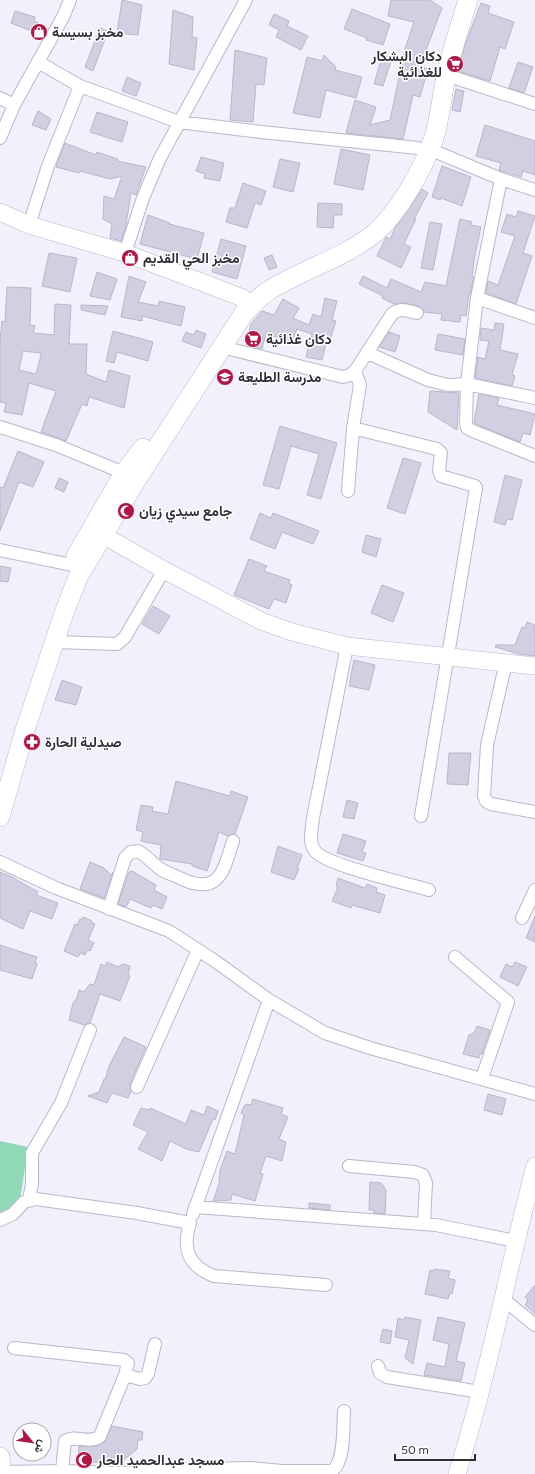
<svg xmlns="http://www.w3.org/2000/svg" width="535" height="1474" viewBox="0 0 535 1474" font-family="Figtree,Vazirmatn,sans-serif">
<rect width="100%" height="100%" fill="#f2f0fc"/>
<path fill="#92d9b9" d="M0,1141L28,1147L20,1201L0,1223Z"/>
<path fill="#d2cfe3" stroke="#b9b6ca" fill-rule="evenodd" d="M122,0L142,5L138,35L117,33Z
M391,0H430L442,8L420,66L428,69L420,97L413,95L403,139L346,133L355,100L376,107L370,125L390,120L405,49L414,22L388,16Z
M481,3L490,6L488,13L514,22L505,49L500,47L490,81L458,71L465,45Z
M352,9L390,24L383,45L366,40L367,38L344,29Z
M173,10L193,17L192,37L197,38L194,70L169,64Z
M15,11L35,17L34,21L45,26L39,34L11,23Z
M274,14L289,21L287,26L308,36L301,50L276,37L279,30L269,25Z
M100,28L108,31L93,71L85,67Z
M235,50L267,58L264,85L256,84L253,122L230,120Z
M324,55L336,67L335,70L362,77L356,98L326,90L320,118L293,113L307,57L322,61Z
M382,56L392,58L383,86L374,84Z
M518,62L533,67L524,93L509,88Z
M127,77L141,83L136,96L122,91Z
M456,89L464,91L460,112L452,110Z
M38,111L51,119L46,130L32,125Z
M97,112L128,122L122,142L90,132Z
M485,125L535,141V175L523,171L521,177L499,170L501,163L476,156Z
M65,143L96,155L97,152L118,159L117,161L146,167L136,195L131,193L126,225L121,241L110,238L112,224L103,219L104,196L114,199L122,176L110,179L80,171L79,173L56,167Z
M341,149L370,155L363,190L334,184Z
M201,157L224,163L220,181L204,178L205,174L196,171Z
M280,159L300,163L293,192L273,187Z
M442,166L471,177L462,206L441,198L440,200L432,197Z
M243,183L266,191L261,205L255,203L247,228L226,222L230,208H235Z
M422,189L428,193L414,219H416L404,244L411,247L401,268L377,256L386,237L390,239L395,228Z
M318,203L342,204V215H334L333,228L317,227Z
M518,211L535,216L523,253L532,256L516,304L486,293L488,281L498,285L515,236L501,232L507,214L516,217Z
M148,215L170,223L169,224L204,233L197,259L140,244Z
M460,219L472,222L471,225L481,227L474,260L472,276L474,277L470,294H469L466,316L461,315L460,322L441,320L442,314L424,312L419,306L404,303L394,304L382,298L383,296L359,284L363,276L387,288L391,279L421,292L425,282L446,286Z
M430,222L442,224L433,270L421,268Z
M221,239L246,246L237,279L212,272Z
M49,253L77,258L70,292L42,286Z
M272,255L277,267L269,270L264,258Z
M97,272L117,279L110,300L90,296Z
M129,276L146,282L138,302L158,306L159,301L185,307L181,326L142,316V321L121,317Z
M7,287L31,288L30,325L35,326L33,333L54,335L55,304L71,305L69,344H87L86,374L106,382L109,370L130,376L124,408L89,397L87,406L82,404L66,441L41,432L56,391L29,383L22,415L4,412L6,403L0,402V341L2,321L5,322ZM23,351L40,353L41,355L36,374L19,370Z
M325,298L337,301L332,320L336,321L330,340L327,339L322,360L306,357L312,334L297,329L291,343L266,333L262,349L246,345L251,324L262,311L274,315L283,299L299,308L293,318L309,325L313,314L321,317Z
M81,305L108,306L105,315L81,310Z
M495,323L504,324L500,350L518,354L512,375L515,376L512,386L475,378L478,357L485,359L489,341L480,340L481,328L494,330Z
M196,330L206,334L201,348L182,341L186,332L194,335Z
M113,331L153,342L148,361L117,352L114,363L106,361Z
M389,332L400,336L395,352L379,347Z
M438,334L465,339L463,355L435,350Z
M430,391L459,393L457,430L428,412Z
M479,394L499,398L497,405L535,414L530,435L523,433L520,442L474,423Z
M280,426L337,443L321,499L307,495L319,454L291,446L279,489L263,485Z
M18,451L44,462L33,487L19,482L0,531V487L3,488Z
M403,458L421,463L405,514L387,508Z
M505,475L522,480L512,520L507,519L505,525L494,522Z
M59,478L68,482L64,492L55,488Z
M260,513L271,518L273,513L319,531L313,544L282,532L275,549L250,539Z
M366,535L381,539L376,557L362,552Z
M249,559L267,566L264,571L290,580L289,584L292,585L286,603L274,599L269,609L234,595Z
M0,566L11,568L8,582L0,581Z
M382,585L404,593L393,622L371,613Z
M153,606L170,616L159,634L142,624Z
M527,622L535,625V656L519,654L495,647L496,645H515L522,627L525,628Z
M354,660L375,665L369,690L349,686Z
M62,680L82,687L76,705L55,700Z
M449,753H471L468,785L447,784Z
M176,781L230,796L231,791L248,797L235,834L228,836L219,832L207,871L192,866V864L160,859L161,845L141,841L143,832L136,830L141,805L153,807L152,811L168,814Z
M347,800L358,803L354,819L343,817Z
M343,834L366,841L362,852L366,853L363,861L337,853Z
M278,846L302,855L297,869H299L294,880L271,872Z
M90,862L104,868L111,875L113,872L104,898L80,889Z
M132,871L156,885L154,890L167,897L162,909L153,905L151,908L130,899L126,907L118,904L129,872Z
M0,872L10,876L38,892L36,895L58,903L52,919L30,911L23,929L0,918Z
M338,878L365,888L367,884L377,888L376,892L385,895L380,913L352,905L351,908L332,901L338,887L336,886Z
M535,916V942L526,938Z
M83,917L92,921V923L95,924L88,940L94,943L90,951L87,950L85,955L80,953L78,957L64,951L75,924L77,925L80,919L82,920Z
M0,945L37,957L35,963L37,964L32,979L0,970Z
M107,962L118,967L123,964L130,966L128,975L130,976L120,1001L100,994L90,1023L85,1025L69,1020L73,1003L77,998L79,990L84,992L90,984L94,985L101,964L105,966Z
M515,962L527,967L518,986L500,977L506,964L512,967Z
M477,1026L490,1030L482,1054H480L479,1058L463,1054L469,1035L474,1033Z
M124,1037L146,1047L130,1084L131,1091L128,1098L112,1093L107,1103L88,1096L99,1092L104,1079L105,1080L109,1066Z
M488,1094L506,1099L502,1115L484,1110Z
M253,1099L283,1108L281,1114L288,1117L279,1139L286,1142L282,1161L266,1156L260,1173L263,1174L255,1201L232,1194L231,1200L213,1201L219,1184L220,1170L227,1151L235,1154L244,1115L241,1113L244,1106L247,1104L251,1105Z
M207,1106L218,1111L215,1120L213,1119L199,1152L186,1149L170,1141L162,1161L138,1149L148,1132L133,1125L141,1108L150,1110V1108L186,1124L191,1110L204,1115Z
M370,1182L381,1183L386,1190L385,1214L374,1213V1210H369Z
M309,1203L330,1205V1210L309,1208Z
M434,1269L450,1271L448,1278L455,1280L452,1294L450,1293L448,1299L425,1294L430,1270L433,1271Z
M535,1285V1314L525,1305L528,1300L525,1297Z
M405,1317L421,1320L413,1364L405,1358L409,1340L395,1337L398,1318L404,1320Z
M438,1317L465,1323L456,1361L465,1363L461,1381L424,1375L427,1363L445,1367L449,1344L433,1340Z
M383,1329L392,1331L390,1344L380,1342Z
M112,1426L143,1432L142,1440H138L137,1449L119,1464L78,1461L79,1446H99L104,1443Z"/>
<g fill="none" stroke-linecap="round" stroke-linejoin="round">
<g stroke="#bab7ca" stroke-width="14">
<path id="street" d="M38,62L80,86L179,122L261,132L418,148
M446,75L535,104
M0,98L14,105
M0,138L14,105L63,17L70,0
M429,149L501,179L535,190
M501,179L477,298L467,384L466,423L467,428L473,431L535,456
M29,225L48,166L80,86
M125,253L143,198L160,158L246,0
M477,298L535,318
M222,347L343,377L350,375L355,371L392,314C400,307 408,311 417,313
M368,353L428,380L448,385L467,384L535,398
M0,427L56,445L124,473L129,477
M353,428L437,449L441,453L439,470L441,476L475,486L476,488L421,816
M348,491L353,428L360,385L355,371
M0,550L72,565L82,570
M55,642L117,644L125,637L164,570
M347,646L313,818C312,829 308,842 315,851C325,865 409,884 429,890
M506,662L487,745L484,796L486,801L491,804L535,812
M0,862L56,888L169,931L215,961L269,1000L325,1033L370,1048L535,1094
M109,909L125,858L131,852L138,851C147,856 153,864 162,870C169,874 177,876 184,880C220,895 224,869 233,841
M522,918L535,890
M455,957L508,1002L482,1078
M137,1087L198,950
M349,1166L415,1172L423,1175L426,1183L424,1224
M29,1200L32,1184V1153L61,1103L90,1030
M195,1207L436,1225L516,1241
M193,1214L269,1000
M0,1220L13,1214L24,1202L36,1199L137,1213L190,1223C182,1249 188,1266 214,1276L326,1285
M502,1298L535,1325
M14,1348L124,1360L128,1363L125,1375L100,1436C90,1445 76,1434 65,1441L62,1471
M378,1366L380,1373L387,1377L480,1392
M125,1375L140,1379L145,1378L148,1374L155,1344
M1,1472L62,1471L130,1473L146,1470L251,1468L282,1471H332C345,1462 343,1426 344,1411"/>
</g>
<g stroke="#bab7ca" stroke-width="18">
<path id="secondary" d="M0,212L29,225L125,253L243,298L251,306
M93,526L103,535L164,570L261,621L292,632L347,646L535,666
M457,1474C489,1373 508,1268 535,1166"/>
</g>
<g stroke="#bab7ca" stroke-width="20">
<path id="primary" d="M76,556L124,473L143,448
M0,817L25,730L64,613L78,577L135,482L244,313C251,306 259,297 268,291C302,269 343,259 375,233C399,212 423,169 434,138C440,118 442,96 446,76C452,50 460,25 468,0
M0,1457L1,1474"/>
</g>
<use href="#street" stroke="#fff" stroke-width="12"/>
<use href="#secondary" stroke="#fff" stroke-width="17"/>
<use href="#primary" stroke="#fff" stroke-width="19"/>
</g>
<defs>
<g id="shop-disc" transform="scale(0.9)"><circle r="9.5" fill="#ac1847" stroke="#fff"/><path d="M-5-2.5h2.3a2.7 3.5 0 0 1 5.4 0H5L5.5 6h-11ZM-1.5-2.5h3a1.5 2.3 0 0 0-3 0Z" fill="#fff"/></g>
<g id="supermarket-disc" transform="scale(0.9)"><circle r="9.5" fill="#ac1847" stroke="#fff"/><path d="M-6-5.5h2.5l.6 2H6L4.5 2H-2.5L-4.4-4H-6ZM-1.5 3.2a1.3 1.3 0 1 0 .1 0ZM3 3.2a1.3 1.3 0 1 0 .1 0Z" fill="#fff"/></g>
<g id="school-disc" transform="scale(0.9)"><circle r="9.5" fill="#ac1847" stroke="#fff"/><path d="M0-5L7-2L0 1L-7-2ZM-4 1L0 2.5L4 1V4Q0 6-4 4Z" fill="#fff"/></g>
<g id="mosque-disc" transform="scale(0.9)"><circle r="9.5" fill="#ac1847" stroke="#fff"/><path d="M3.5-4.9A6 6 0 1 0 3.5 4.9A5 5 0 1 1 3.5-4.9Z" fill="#fff"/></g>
<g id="pharmacy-disc" transform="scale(0.9)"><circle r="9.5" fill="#ac1847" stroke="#fff"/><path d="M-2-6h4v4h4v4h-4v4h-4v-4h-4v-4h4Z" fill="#fff"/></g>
</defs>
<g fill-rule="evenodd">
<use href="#shop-disc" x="39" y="32"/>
<use href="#supermarket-disc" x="455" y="64"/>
<use href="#shop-disc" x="130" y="258"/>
<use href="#supermarket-disc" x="253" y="339"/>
<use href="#school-disc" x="225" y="377"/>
<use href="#mosque-disc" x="126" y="511"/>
<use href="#pharmacy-disc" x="32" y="742"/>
<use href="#mosque-disc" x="84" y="1460"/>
</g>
<g text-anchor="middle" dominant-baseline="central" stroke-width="3" stroke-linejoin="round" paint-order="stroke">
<g font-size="14" font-weight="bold" fill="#2f2e35" stroke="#fff" text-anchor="start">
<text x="52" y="32">مخبز بسيسة</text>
<text x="442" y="56" text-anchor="end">دكان البشكار<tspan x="442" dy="16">للغذائية</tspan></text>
<text x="143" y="258">مخبز الحي القديم</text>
<text x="266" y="339">دكان غذائية</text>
<text x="238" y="377">مدرسة الطليعة</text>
<text x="139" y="511">جامع سيدي زيان</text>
<text x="45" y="742">صيدلية الحارة</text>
<text x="97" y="1460">مسجد عبدالحميد الحار</text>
</g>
</g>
<g transform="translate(32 1442) rotate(119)"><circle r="19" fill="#ffffff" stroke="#acabae"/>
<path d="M0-3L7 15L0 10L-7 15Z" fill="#ac1847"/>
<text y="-6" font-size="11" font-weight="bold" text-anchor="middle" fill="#2f2e35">ش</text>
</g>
<path d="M395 1454v6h80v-6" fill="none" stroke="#2f2e35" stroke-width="2"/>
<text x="401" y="1454" font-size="12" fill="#2f2e35" stroke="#ffffff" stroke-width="3" paint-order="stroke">50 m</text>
</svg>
